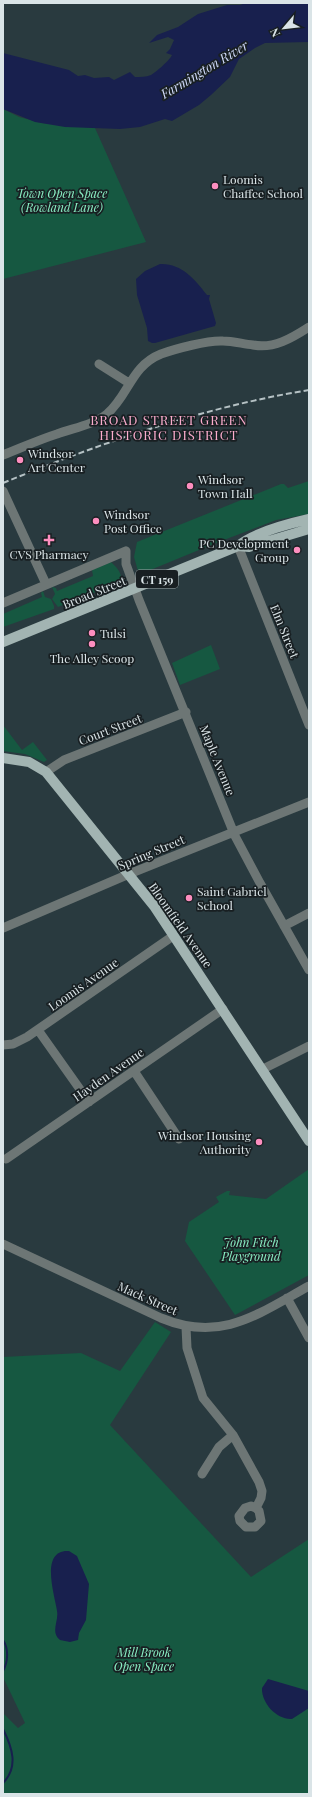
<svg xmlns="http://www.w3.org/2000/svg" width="312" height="1797" viewBox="0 0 312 1797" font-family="'Playfair Display',serif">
<rect width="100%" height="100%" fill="#293a3f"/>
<path fill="#165841" d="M3,109L19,117L42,123L95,128L146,242L3,279Z
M309,481V514L276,520L216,543L143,573L138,571L134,557L137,542L281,484H284L288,488Z
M111,562C116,567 122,572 121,580L118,583L58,607L52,599L55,594L52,587L56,588L57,591L93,576L92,570Z
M43,591L45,597L51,599L54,606V609L3,627V614L42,597L41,593Z
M211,645L220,669L180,685L172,663Z
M3,725L22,750L33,742L47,760L44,762L25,754L3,751Z
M309,1169V1275L235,1315L185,1241L189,1222L219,1202L216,1197L227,1191H230L229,1195L266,1199Z
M155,1322L171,1332L110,1425L251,1577L309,1539V1794H3V1713L18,1728L25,1723L3,1677V1357L81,1353L120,1371Z"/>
<path fill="#18204e" d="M246,3H309V42L265,43L255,48L239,59L230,77L211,95L199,105L172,121L165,119L140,127L120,129L65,127L35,122L3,109V53L69,70L78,76L85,75L94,78L109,77L114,80L130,72L135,77C140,77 146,77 151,75C155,73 170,60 172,55L166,53L170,49L174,40L168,37L149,43L157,35L178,27L198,14L227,5H240Z
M160,264C181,263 195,279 207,295H210L209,299L216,323L215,326L155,343H152L148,341L147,328L137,295L136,279L145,271Z
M69,1551L77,1556L89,1584L86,1620L79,1633L78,1640L70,1642L60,1640C50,1632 59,1621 57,1611C55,1596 39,1549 69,1551Z
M268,1679L309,1691V1708L292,1719C276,1720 261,1702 262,1688Z"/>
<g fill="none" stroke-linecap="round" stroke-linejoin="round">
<path stroke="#18204e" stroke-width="2" d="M3,1640C9,1649 8,1662 3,1671
M3,1729C12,1747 19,1767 3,1783"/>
<path stroke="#6d7675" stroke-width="9" d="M99,364L129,383
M3,455C21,448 38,440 57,434C73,428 93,425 107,414C129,395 131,366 161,354C175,349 208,340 223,341C233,341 243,344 253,345C274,349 292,338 309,327
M3,491L46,584
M238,546L309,725
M126,551V564L139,600L235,836L260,883L309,970
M3,603L126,551
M46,772L64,760L186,712
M284,926L309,913
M3,928L129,874L309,802
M38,1030L89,1102
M3,1045L13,1044L27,1037L173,936
M263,1069L309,1046
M134,1071L179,1139
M6,1159L223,1009
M3,1244L161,1318C221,1343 258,1314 309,1286
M287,1298L309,1338
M186,1327L187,1348L203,1398L233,1435L259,1482L262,1491L261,1498L256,1508L251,1506L245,1508L239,1516L240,1521L246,1527H255L261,1521L259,1511L256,1508
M202,1474L219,1447L233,1435"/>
<path stroke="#a2b4b2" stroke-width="10" d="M238,546L249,547L309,529
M3,642L238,546C255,532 287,524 309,519
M3,758L29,762L46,772L154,906L309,1141"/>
<path stroke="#b5c1c4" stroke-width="2" stroke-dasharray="6 3" stroke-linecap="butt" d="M3,483C101,443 204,407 309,390"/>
</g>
<g fill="#fd8ebf" stroke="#181f22" stroke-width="1.5">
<circle cx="215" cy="186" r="4"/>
<circle cx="20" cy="460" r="4"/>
<circle cx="190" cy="486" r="4"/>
<circle cx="96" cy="521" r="4"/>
<path d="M47 534h4v4h4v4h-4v4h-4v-4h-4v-4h4z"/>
<circle cx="297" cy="550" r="4"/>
<circle cx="92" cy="633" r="4"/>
<circle cx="92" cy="644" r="4"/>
<circle cx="189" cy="898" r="4"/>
<circle cx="259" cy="1142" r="4"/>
</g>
<g text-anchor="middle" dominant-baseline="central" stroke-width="3.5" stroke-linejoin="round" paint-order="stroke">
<rect fill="#181f22" stroke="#a0a9ac" stroke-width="1" x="136" y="570" width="42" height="18" rx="3"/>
<g font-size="11" font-weight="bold" fill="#dae4e7">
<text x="157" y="579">CT 159</text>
</g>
<g font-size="12" fill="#dae4e7" stroke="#181f22" text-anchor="start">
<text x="223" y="179">Loomis<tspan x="223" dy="14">Chaffee School</tspan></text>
<text x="28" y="453">Windsor<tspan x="28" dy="14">Art Center</tspan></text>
<text x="198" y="479">Windsor<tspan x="198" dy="14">Town Hall</tspan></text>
<text x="104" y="514">Windsor<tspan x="104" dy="14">Post Office</tspan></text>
<text x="289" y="543" text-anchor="end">PC Development<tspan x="289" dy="14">Group</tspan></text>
<text x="49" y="554" text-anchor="middle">CVS Pharmacy</text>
<text x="100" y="633">Tulsi</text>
<text x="92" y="658" text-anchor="middle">The Alley Scoop</text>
<text x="197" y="891">Saint Gabriel<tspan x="197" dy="14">School</tspan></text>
<text x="251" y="1135" text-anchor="end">Windsor Housing<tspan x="251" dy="14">Authority</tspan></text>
</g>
<g font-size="12" font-style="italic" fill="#89efc4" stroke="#181f22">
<text x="62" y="193">Town Open Space<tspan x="62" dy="14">(Rowland Lane)</tspan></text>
<text x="251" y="1242">John Fitch<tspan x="251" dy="14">Playground</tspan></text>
<text x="144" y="1652">Mill Brook<tspan x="144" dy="14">Open Space</tspan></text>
</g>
<g font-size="12" fill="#dae4e7" stroke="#181f22">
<text transform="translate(94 592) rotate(-22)">Broad Street</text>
<text transform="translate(285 631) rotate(68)">Elm Street</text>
<text transform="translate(110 729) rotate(-21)">Court Street</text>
<text transform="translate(218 760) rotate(68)">Maple Avenue</text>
<text transform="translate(151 852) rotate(-23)">Spring Street</text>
<text transform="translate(181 925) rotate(55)">Bloomfield Avenue</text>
<text transform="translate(83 984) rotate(-35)">Loomis Avenue</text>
<text transform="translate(108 1074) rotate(-35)">Hayden Avenue</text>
<text transform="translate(148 1298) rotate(24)">Mack Street</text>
</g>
<g font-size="13" font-style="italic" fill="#d0dafa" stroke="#181f22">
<text transform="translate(204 69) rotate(-31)">Farmington River</text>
</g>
<g font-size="13" letter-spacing="1" fill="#fcadce" stroke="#181f22">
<text x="169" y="419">BROAD STREET GREEN<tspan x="169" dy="15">HISTORIC DISTRICT</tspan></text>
</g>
</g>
<rect width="312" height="1797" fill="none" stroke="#dae4e7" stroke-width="8"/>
<g transform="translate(284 28) rotate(242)" stroke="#181f22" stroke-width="3" paint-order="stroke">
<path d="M0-3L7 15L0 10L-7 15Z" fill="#dae4e7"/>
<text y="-6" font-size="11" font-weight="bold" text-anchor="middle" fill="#dae4e7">N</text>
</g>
</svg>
